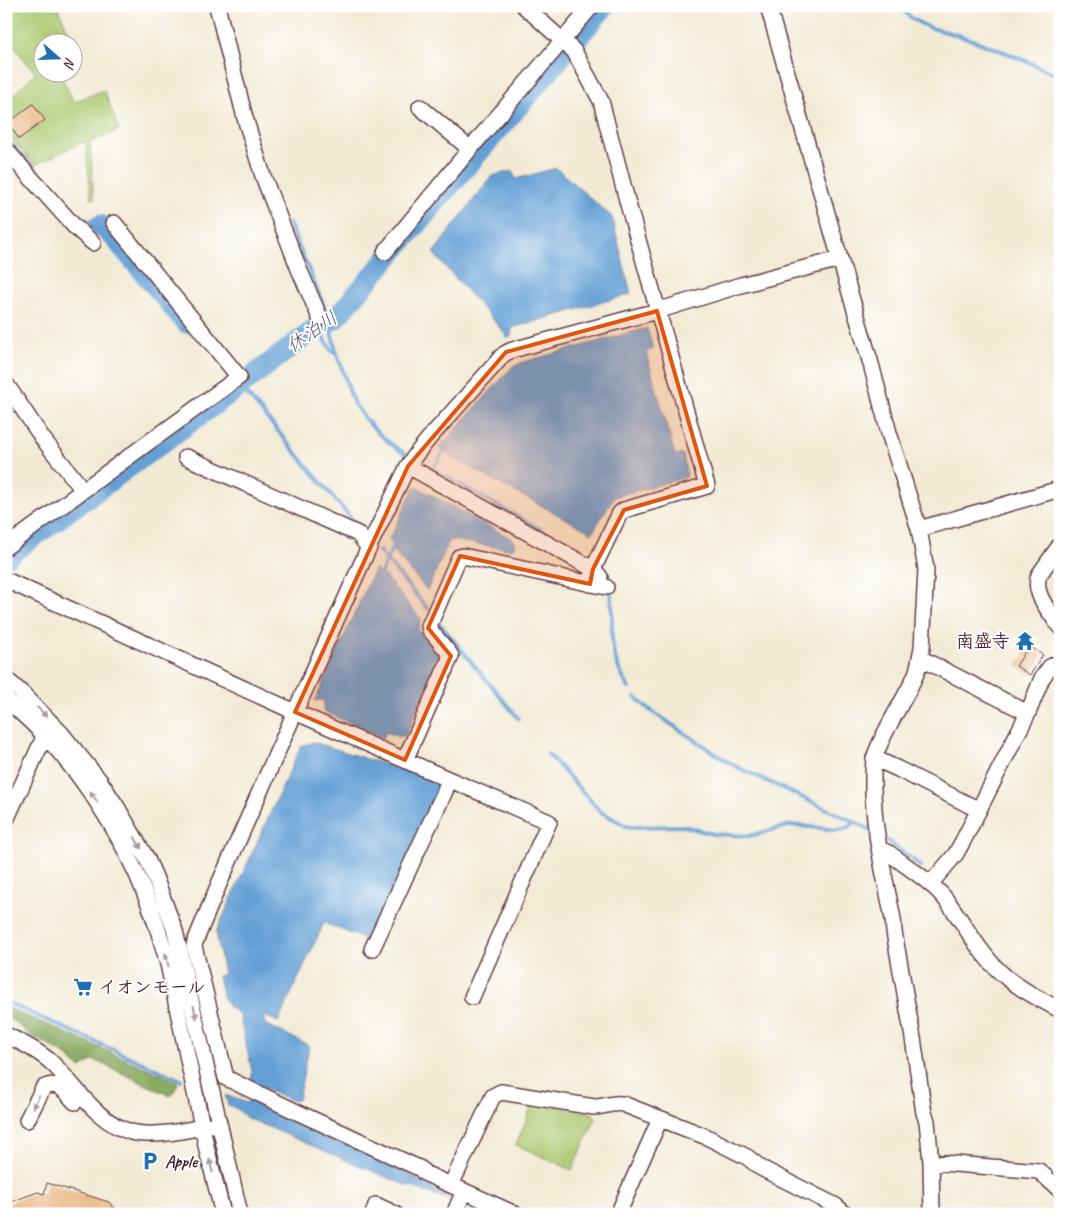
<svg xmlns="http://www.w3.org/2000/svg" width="1066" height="1220" viewBox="0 0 1066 1220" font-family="Caveat,'Klee One',sans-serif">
<rect width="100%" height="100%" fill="#fff"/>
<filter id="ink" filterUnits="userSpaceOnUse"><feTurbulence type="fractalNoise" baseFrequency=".02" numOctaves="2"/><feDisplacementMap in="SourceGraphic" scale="10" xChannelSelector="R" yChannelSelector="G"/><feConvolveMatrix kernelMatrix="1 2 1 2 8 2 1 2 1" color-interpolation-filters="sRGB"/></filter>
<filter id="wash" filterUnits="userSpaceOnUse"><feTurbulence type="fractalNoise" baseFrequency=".0096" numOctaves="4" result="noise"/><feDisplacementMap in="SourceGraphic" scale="20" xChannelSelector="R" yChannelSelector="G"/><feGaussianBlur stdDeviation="1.12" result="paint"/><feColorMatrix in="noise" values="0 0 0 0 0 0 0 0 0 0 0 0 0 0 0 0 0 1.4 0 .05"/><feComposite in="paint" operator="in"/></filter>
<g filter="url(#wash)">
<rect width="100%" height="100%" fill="#f2ead4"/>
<path fill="#acc86f" stroke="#7b744d" d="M17,6H57L79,54L73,66L72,42H42V72L66,73L62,78L74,102L104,90L119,130L90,142L94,199L91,198L85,141L35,165L6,132V102L34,74H36L6,37V10Z
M533,1103L592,1113L596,1118L572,1170L516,1145Z"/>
<path fill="#89ac62" stroke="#6a6646" d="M6,1007L178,1082L174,1093L170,1096L94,1060L80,1068L67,1056L29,1034L15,1022L6,1018Z"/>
<path fill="#65a0d5" stroke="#586080" d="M556,168L612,217L631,294L512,328L511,336L507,338L503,331L433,253L492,176L512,171L516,179Z
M647,328L653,349L646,352L675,455L683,454L687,477L614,497L592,533L451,457L439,448L514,365L515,366L523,362Z
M415,486L514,540L515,546L511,549L450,540L427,590L394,552L395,546L389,540Z
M375,568L378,572L375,580L379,584L384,575L421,619L418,630L441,656L406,735L399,737L386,732L383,738L323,711L324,701L319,700L315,701Z
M314,742L436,781L438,789L372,936L364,939L324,923L278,1022L265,1016V1024L306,1044L309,1047L298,1100L293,1101L251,1082L252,1071L239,1014L228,1006L222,994L218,976L224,974L216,932L301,746Z
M225,1095L247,1103L249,1100L296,1119L394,1165L453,1201L400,1183L247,1118L237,1109L228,1105Z"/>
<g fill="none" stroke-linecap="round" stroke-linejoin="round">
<path stroke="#65a0d5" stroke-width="4" d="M899,6C919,30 940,29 967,38C999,49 1030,62 1060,77
M6,138L50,186L53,192
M71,212L83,219L100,225
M289,223L325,308L337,354L354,404L367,421L377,432L391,444L407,455
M317,327L332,351L337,354
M240,386L360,529
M422,463L587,556
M429,475L446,449
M379,551L428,609
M376,585L395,541
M610,589C614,605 611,624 612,640C613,658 620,674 629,688
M440,624L518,718
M635,697L650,710L725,760L739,768L855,822L873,831
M548,754L601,812L628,827L684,826L713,834L749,836L792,825L838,830L847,828L855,822
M881,836L911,858L921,867
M6,1002L181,1080
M462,1205L483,1214"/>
<path stroke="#65a0d5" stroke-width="21" d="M100,225L112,235L186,323
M6,557L240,386L317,327L335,319L605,6"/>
</g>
<g id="blocks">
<path fill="#eab888" d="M33,104L45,120L19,139L8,123Z
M1029,646L1043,655L1030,675L1016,666Z
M47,1183L109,1202L119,1214H6V1206L16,1200L38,1192L44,1194Z"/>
</g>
</g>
<g filter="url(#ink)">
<use href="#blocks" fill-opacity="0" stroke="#633d44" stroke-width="1"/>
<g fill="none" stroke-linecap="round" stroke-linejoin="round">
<g stroke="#633d44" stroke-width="18">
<path id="minor" d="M217,6L245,118L263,176L299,269L320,318
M524,6L574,51L601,101L628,204L707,486L624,510L620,513L593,569L590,584
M768,6L840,259L871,364L889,433L919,529L926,569L922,648C920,656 919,666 916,674C904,702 885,727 875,756C873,763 873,772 873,779C872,826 884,873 893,919L894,932L913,1038L924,1113L927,1121L931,1162L932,1214
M420,107L470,149
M6,150L74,226L93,243
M385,252L470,149L592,6
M6,384L43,439L83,490
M186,457L358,534L369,548
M408,466L593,569L600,577
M919,529L1060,489
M1060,545L1039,575C1032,593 1050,612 1060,627
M6,547L153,439L162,433L239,377L114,223
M6,580L295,712L448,779L549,822L472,997
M920,658L1028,713
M6,679L24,695L61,733L100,781L117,807L147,859L155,877L175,931L240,1214
M6,699C19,711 33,723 45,736C106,801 146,879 168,964L207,1150L223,1214
M874,758L898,769L979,810
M405,760L451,656L450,654L430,630L429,626L459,557L463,556L606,587
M6,820L45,735
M880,852L884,851L889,853C907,867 928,879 943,896C963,920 976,949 998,970C1014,986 1040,999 1060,1010
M931,883L955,855L963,841L1028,713L1042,678L1050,667L1060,662
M372,949L445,791L448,779
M6,1035C21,1042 40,1052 52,1063C77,1087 96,1122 131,1132C153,1138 189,1130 211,1125
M27,1120L43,1088C58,1080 65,1091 75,1102
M931,1162L1039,1171L1060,1190
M451,1185L493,1096L501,1092L594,1107C604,1107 613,1102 623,1104L707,1137L747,1157L761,1168L836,1206L845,1214
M373,1214L376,1205L395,1214
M454,1214L464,1191
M515,1214L424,1173L421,1169L299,1113L226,1078L194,946L195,942L219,884L295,712L373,538L408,466L417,453L431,436L498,361C502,354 508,351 516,349L657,311L741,285L840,259
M618,1214L660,1119"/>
</g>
<use href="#minor" stroke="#fff" stroke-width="15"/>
</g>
<defs><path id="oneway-solid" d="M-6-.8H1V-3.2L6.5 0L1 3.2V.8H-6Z" transform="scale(1.25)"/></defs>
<g fill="#ae9aa0">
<use href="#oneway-solid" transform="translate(42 712) rotate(45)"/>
<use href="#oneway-solid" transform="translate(94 797) rotate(-124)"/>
<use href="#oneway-solid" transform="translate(138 843) rotate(61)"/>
<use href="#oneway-solid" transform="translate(167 960) rotate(-104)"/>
<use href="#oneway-solid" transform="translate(195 1012) rotate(77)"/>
<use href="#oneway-solid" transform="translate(36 1102) rotate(116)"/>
<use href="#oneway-solid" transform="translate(211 1166) rotate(-104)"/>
</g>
</g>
<path fill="#e0560e" fill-opacity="0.2" stroke="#e0560e" stroke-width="4" stroke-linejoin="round" d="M657,311L707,486L624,510L593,569L590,584L460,556L428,628L451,656L405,760L295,712L408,466L506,352Z"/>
<defs>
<g id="temple-bare" transform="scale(1.5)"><path d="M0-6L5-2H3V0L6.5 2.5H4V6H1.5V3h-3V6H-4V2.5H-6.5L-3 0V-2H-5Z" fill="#1f6fb2" stroke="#fff" stroke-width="2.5" paint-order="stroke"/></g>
<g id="supermarket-bare" transform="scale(1.5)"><path d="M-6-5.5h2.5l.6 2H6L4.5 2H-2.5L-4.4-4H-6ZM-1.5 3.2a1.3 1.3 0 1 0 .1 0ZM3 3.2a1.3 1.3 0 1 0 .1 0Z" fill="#1f6fb2" stroke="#fff" stroke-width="2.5" paint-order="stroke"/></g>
<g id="parking-bare" transform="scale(1.5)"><path d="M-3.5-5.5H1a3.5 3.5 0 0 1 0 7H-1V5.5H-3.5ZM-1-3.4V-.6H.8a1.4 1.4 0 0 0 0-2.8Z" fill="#1f6fb2" stroke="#fff" stroke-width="2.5" paint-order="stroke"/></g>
</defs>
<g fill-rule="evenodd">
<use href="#temple-bare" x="1025" y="641"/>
<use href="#supermarket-bare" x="83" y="987"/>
<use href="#parking-bare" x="150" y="1161"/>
</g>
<g text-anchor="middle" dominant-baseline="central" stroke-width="4" stroke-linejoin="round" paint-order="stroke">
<g font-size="18" font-weight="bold" fill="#4a1f2b" stroke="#fff" text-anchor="start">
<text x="1010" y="641" text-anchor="end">南盛寺</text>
<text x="98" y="987">イオンモール</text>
<text x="165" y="1161">Apple</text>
</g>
<g font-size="19" font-style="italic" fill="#565977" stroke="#fff">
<text transform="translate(312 332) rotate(-35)">休泊川</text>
</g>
</g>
<rect width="1066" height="1220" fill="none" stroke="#fff" stroke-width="25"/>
<g transform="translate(58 58) rotate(110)"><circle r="24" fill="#ffffff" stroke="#b7a5aa"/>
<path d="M0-4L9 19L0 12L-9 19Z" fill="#1f6fb2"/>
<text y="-8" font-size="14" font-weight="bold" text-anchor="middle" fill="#4a1f2b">N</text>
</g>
</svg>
